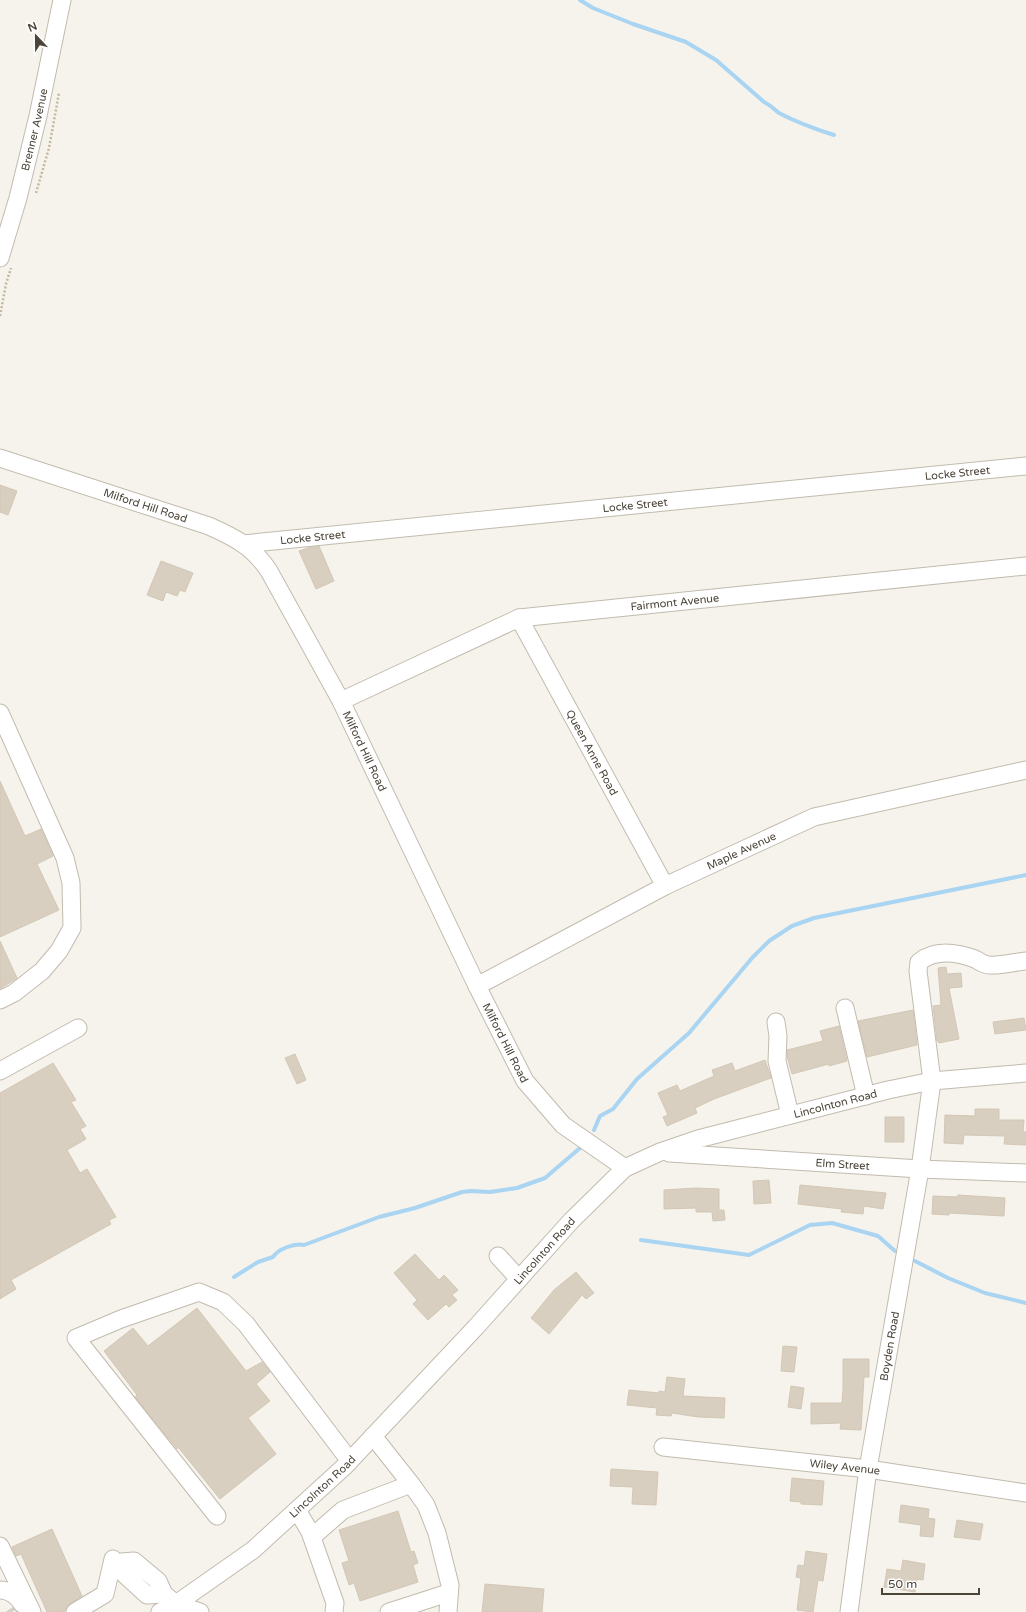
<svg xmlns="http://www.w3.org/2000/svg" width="1026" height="1612" viewBox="0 0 1026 1612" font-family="'Varela Round',sans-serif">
<rect width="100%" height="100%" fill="#f6f3ec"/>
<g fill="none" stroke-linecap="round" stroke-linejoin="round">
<path stroke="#a9d4f2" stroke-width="4" d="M580,0L593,8L633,24L686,42L716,60L764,102C770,105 774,109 779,113C796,122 815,129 834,135
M594,1130L600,1116L613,1109L637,1079L689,1033L752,958L769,941L792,926L814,918L1026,875
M641,1240L749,1255L810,1225L832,1223L878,1236L895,1251
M915,1261L948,1278L985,1293L1026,1303
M234,1277L258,1262L273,1257C278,1249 294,1243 304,1245L379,1217L415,1208L462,1192L471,1191L490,1192L517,1188L545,1178L580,1148"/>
</g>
<path fill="#d8cfc1" stroke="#d3c7b4" d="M0,485L17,491L8,515L0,512Z
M319,546L334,581L316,589L299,551L308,548Z
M161,561L193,573L185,592L180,590L177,596L166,592L163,601L147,595Z
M0,781L25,836L41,829L53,856L37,864L59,910L0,937Z
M0,941L17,978L0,989Z
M946,967L947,974L961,973L962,987L949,988L959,1039L939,1043L938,1041H937L933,1006L941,1005L938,968Z
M913,1010L917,1045L867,1057L858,1021Z
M1024,1018L1026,1030L995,1034L993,1022Z
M839,1026L847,1061L829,1066V1064L792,1074L787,1056V1050L823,1041L820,1031Z
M295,1054L306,1080L297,1084L285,1058Z
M765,1060L771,1078L714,1099L695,1108L697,1113L667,1126L663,1117L668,1115L658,1093L677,1085L680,1091L714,1076L712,1070L732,1063L735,1071Z
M53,1063L76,1100L71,1102L86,1126L80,1129L86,1139L67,1150L80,1173L87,1169L116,1217L109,1220L111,1224L11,1280L16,1289L0,1299V1093Z
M975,1109H999V1120H1024L1023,1132H1026V1145L1004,1144L1005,1136L964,1135L963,1144L944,1143L945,1115L975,1116Z
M885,1117H904V1142H885Z
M769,1180L771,1203L754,1204L753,1181Z
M800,1185L886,1193L883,1209L864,1206L863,1214L841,1212L842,1209L798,1204Z
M696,1188L719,1189V1210H724L725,1220L713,1221L712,1212H696V1208L664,1209V1190Z
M958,1195L1005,1198L1004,1216L949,1213V1215L932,1214L933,1196L957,1197Z
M415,1254L439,1280L444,1275L458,1290L452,1295L457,1300L449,1307L446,1304L428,1320L413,1304L417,1300L394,1273Z
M576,1272L594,1293L586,1299L582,1295L549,1334L531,1318L554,1290Z
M197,1308L246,1371L262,1362L270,1372L256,1384L270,1401L248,1418L276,1454L220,1499L178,1447L177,1449L135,1397L137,1395L104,1351L133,1328L148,1346Z
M783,1346L797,1347L794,1372L781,1371Z
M843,1359H869V1377H864L861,1430L840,1429L841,1423L811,1424V1403H842L843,1389Z
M667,1377L685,1379L683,1396L725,1398L724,1418L698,1417L672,1413L671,1416L656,1415L657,1408L627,1405L629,1390L659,1393V1391L665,1392Z
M791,1386L804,1388L801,1409L788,1407Z
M611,1469L658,1472L656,1505L632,1504L633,1487L610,1486Z
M792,1478L824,1481L822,1505L801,1504V1502L790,1501Z
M901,1505L929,1509L928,1518L935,1519L933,1537L920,1536L921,1525L899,1522Z
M398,1511L411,1552L414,1551L418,1563L413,1565L418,1582L360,1601L354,1583L349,1585L342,1563L349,1561L339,1530Z
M957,1520L983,1524L980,1540L954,1537Z
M52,1529L82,1596L70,1604L64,1612H47L21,1554L16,1556L12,1547Z
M806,1551L827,1554L823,1581L818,1580L813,1612L797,1610L801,1578L796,1577L798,1565L804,1566Z
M903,1560L925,1564L923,1580L917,1579L915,1592L884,1587L887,1569L901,1571Z
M485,1584L544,1589L542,1612H482Z"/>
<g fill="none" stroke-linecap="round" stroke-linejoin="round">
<path stroke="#d4d0c8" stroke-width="17" stroke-dasharray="17 8" stroke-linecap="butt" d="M13,1607L15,1610"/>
<g stroke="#c2bbae" stroke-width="19">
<g id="minor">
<path id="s1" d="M0,258L18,198L38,116L62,0"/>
<path id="s2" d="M0,458L209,526C236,538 253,547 269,571L341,701L477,986L525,1081L563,1125L625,1168"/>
<path id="s3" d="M243,544L1026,466"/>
<path id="s4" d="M519,618L665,886"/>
<path id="s5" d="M341,701L519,618L1026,566"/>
<path d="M0,713L65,858L71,883L72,928L59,951L42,971L14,993L0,1000"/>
<path id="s6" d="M477,986L665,886L814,817L1026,770"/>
<path d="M845,1008L866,1096"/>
<path d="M776,1022L778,1036L777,1061L790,1115"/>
<path d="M0,1071L78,1028"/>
<path id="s7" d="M669,1153L920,1169L1026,1173"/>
<path d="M498,1256L519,1279"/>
<path d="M373,1436L411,1484L426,1505L437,1533L450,1585L448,1612"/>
<path id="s8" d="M663,1447L868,1469L1026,1493"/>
<path d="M297,1510L310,1532L335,1603L334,1612"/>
<path d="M217,1516L76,1338L121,1319L199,1292L223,1302L246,1324L350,1461"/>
<path d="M312,1537L343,1510L411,1484"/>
<path d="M0,1546L32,1612"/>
<path d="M0,1590C9,1590 18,1596 22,1604"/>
<path d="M164,1594L147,1595L123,1573L121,1562L134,1561L158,1581L164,1594L176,1604L200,1612"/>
<path d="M75,1612L105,1594L113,1559"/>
<path id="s9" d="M160,1612L176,1604L253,1550L345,1466L476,1327L571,1221L625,1168L660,1152L698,1139L888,1090L932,1081L1026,1073"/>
<path d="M389,1612L448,1593"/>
<path id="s10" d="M849,1612L868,1469L920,1169L932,1081L918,971L919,962C935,949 956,952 975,959C979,961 984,965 989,965C1001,966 1014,962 1026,961"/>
</g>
</g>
<path stroke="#c4b79f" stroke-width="2.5" stroke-dasharray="2 2" stroke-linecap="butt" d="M36,193L49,148L59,93
M0,316L6,284L11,268"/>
<use href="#minor" stroke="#fff" stroke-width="17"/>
</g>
<g text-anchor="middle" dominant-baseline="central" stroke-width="3" stroke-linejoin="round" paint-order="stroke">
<g font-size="11" fill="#4b4439" stroke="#fff">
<text stroke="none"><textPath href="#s1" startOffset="133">Brenner Avenue</textPath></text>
<text stroke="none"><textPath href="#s3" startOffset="718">Locke Street</textPath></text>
<text stroke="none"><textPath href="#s2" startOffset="153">Milford Hill Road</textPath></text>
<text stroke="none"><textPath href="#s3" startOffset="394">Locke Street</textPath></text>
<text stroke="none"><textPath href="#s3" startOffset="70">Locke Street</textPath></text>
<text stroke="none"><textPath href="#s5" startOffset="353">Fairmont Avenue</textPath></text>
<text stroke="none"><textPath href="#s2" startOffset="500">Milford Hill Road</textPath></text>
<text stroke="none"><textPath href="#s4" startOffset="153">Queen Anne Road</textPath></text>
<text stroke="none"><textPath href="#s6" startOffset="297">Maple Avenue</textPath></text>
<text stroke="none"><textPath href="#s2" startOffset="824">Milford Hill Road</textPath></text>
<text stroke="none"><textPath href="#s9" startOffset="866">Lincolnton Road</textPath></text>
<text stroke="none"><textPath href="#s7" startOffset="174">Elm Street</textPath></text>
<text stroke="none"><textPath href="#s9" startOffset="530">Lincolnton Road</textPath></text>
<text stroke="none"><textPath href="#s10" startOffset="269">Boyden Road</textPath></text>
<text stroke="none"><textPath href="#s8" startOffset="183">Wiley Avenue</textPath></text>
<text stroke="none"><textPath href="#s9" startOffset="206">Lincolnton Road</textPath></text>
</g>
</g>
<g transform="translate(36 36) rotate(338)" stroke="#ffffff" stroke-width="3" paint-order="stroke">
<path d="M0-3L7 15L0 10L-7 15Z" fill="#4b4439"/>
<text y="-6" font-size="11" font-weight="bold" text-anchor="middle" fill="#4b4439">N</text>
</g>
<path d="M882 1588v6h97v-6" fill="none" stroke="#4b4439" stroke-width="2"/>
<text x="888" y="1588" font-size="12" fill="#4b4439" stroke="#ffffff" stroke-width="3" paint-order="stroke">50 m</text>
</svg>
